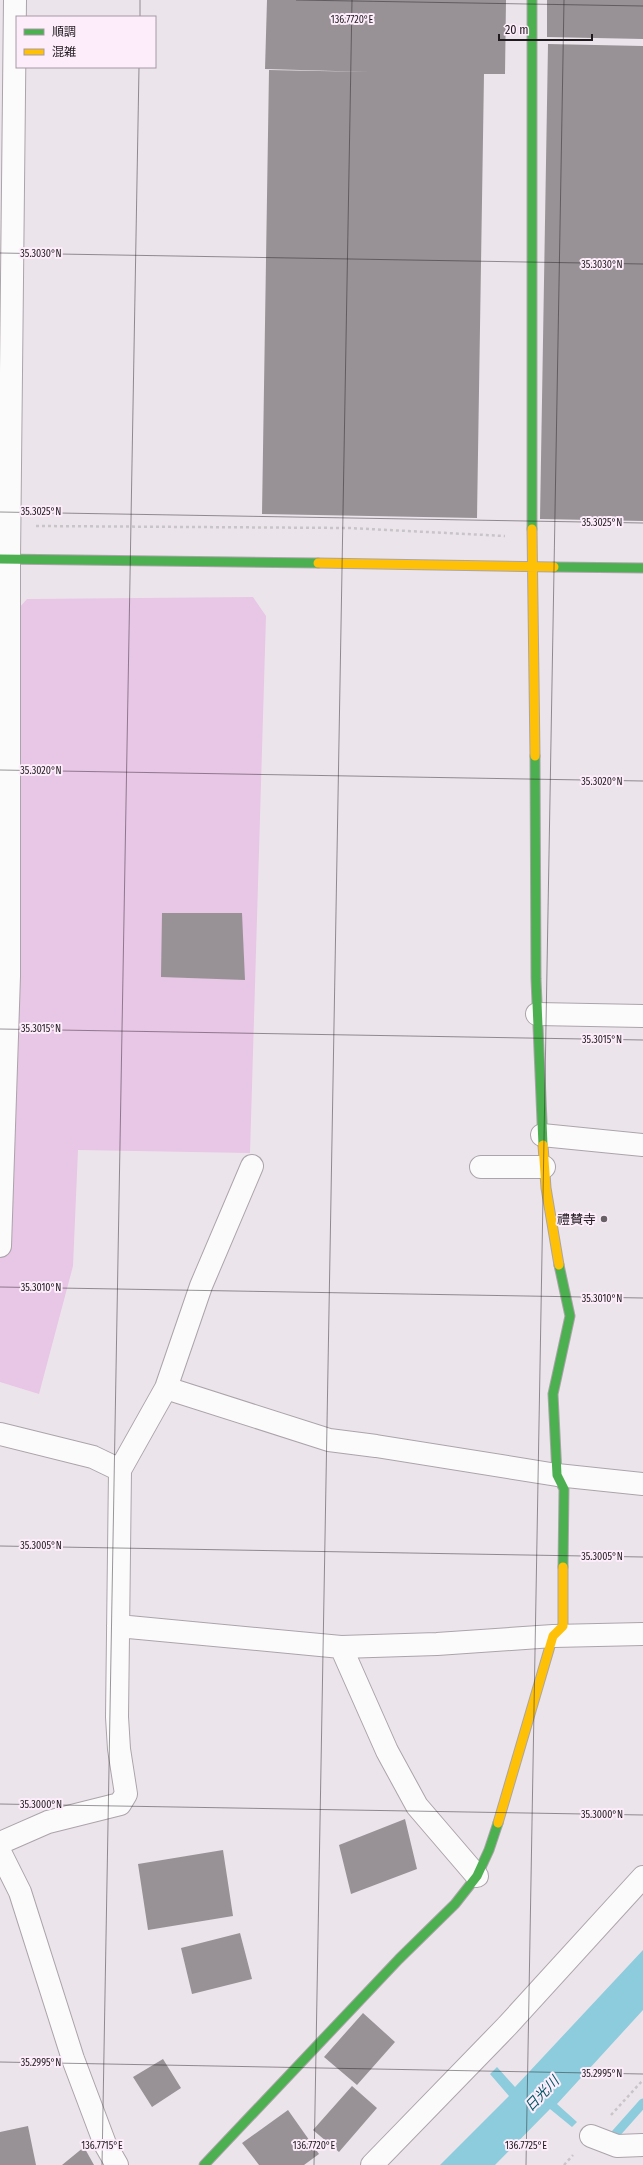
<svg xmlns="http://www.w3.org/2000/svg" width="643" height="2165" viewBox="0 0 643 2165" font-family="'Fira Sans Condensed','Noto Sans JP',sans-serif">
<rect width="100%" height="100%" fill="#ece4eb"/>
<path fill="#e8c6e6" d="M253,597L266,616L250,1153L78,1150L73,1266L39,1394L0,1382V1244L11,617L27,599Z"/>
<path fill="#8cccdd" d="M643,1950V2010L557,2104L577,2122L572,2127L550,2109L495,2165H440L509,2096L490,2074L497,2067L515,2087Z"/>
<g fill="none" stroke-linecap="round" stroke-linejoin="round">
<path stroke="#8cccdd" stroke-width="9" d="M611,2139L643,2103"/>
</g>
<path fill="#989296" d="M267,0H506L505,74H484L477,518L262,514L269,70L370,72L265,69Z
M547,0H643V39L547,37Z
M548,44L643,46V521L540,519Z
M162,913H242L245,980L161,977Z
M405,1819L417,1869L351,1894L339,1845Z
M223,1850L233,1916L148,1930L138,1864Z
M240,1933L252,1979L192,1994L181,1948Z
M363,2013L395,2042L357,2085L324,2057Z
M163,2059L181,2088L152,2107L133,2077Z
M352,2086L377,2108L339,2152L313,2130Z
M288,2110L319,2154L304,2165H259L242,2143Z
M28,2126L36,2165H0V2132Z
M84,2147L94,2165H62Z"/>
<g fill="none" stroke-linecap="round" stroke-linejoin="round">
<g stroke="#aba4aa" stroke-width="24">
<path id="street" d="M537,1014L643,1016
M542,1135L643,1145
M481,1167H544
M0,1246L9,976V559L15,0
M166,1388L329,1440L376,1446L557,1475L643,1484
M0,1434L93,1457L120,1470L117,1717L119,1749L126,1794L120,1804L48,1822L0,1843
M120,1470L166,1388L201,1286L252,1166
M118,1626L341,1647L437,1644L553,1636L643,1634
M341,1647L387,1751L417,1806L477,1876
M0,1852L20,1892L73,2059L105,2144L117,2165
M591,2136L617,2146L643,2145
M372,2165L507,2026L643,1877"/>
</g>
<g stroke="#aba4aa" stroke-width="11">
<path id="fast" d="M532,0V529
M0,559L318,563
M554,567L643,568
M535,756L536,979L543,1145
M559,1265L570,1316L553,1394L557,1475L564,1489L563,1567
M204,2165L399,1959L455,1904L477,1876L489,1850L498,1823"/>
</g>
<g stroke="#aba4aa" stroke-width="11">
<path id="slow" d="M532,529L535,756
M318,563L554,567
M543,1145L546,1188L559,1265
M498,1823L553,1636L563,1626V1567"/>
</g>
<path stroke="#c8c5c8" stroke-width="2.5" stroke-dasharray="3 3" stroke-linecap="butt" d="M36,526L349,528L505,536
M611,2115L643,2080
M564,2165L573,2155"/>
<use href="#street" stroke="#fcfbfc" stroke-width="22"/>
<use href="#fast" stroke="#4caf50" stroke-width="9"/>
<use href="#slow" stroke="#ffc107" stroke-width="9"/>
</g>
<path fill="none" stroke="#201a1f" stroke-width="1" stroke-opacity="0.45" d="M296,0L643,6M140,17V0M0,253L643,264M0,512L643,523M0,770L643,781M0,1029L643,1040M0,1287L643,1298M0,1546L643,1557M0,1804L643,1815M0,2062L643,2074M102,2165L139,67M314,2165L352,0M526,2165L564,0"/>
<circle fill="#676166" stroke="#fdedfb" stroke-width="1.5" cx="604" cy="1219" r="4"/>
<g text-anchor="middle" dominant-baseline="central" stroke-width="4" stroke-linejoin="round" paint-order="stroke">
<g font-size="13" fill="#201a1f" stroke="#fdedfb" text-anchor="end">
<text x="596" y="1219">禮賛寺</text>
</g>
<g font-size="14" font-style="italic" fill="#035969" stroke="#fdedfb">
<text transform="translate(542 2094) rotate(-46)">日光川</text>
</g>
</g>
<g font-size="10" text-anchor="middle" fill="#201a1f" stroke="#fdedfb" stroke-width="4" stroke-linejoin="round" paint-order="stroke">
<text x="352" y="23">136.7720°E</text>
<text x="41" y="257">35.3030°N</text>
<text x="602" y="268">35.3030°N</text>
<text x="41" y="515">35.3025°N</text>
<text x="602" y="526">35.3025°N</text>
<text x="41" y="774">35.3020°N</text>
<text x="602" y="785">35.3020°N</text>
<text x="41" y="1032">35.3015°N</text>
<text x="602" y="1043">35.3015°N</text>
<text x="41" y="1291">35.3010°N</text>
<text x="602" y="1302">35.3010°N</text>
<text x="41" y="1549">35.3005°N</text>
<text x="602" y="1560">35.3005°N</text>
<text x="41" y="1808">35.3000°N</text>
<text x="602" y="1818">35.3000°N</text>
<text x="41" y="2066">35.2995°N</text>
<text x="602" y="2077">35.2995°N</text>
<text x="102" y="2149">136.7715°E</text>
<text x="314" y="2149">136.7720°E</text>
<text x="526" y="2149">136.7725°E</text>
</g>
<rect x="16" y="16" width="140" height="52" fill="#fdedfb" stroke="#a599a3"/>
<rect x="24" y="29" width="20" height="6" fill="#4caf50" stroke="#a599a3"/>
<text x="52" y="36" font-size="12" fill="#201a1f">順調</text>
<rect x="24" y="49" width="20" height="6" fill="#ffc107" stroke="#a599a3"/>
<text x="52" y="56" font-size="12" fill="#201a1f">混雑</text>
<path d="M499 34v6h93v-6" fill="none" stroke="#201a1f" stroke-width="2"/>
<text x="505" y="34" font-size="12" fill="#201a1f" stroke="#fdedfb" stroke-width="3" paint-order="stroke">20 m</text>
</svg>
